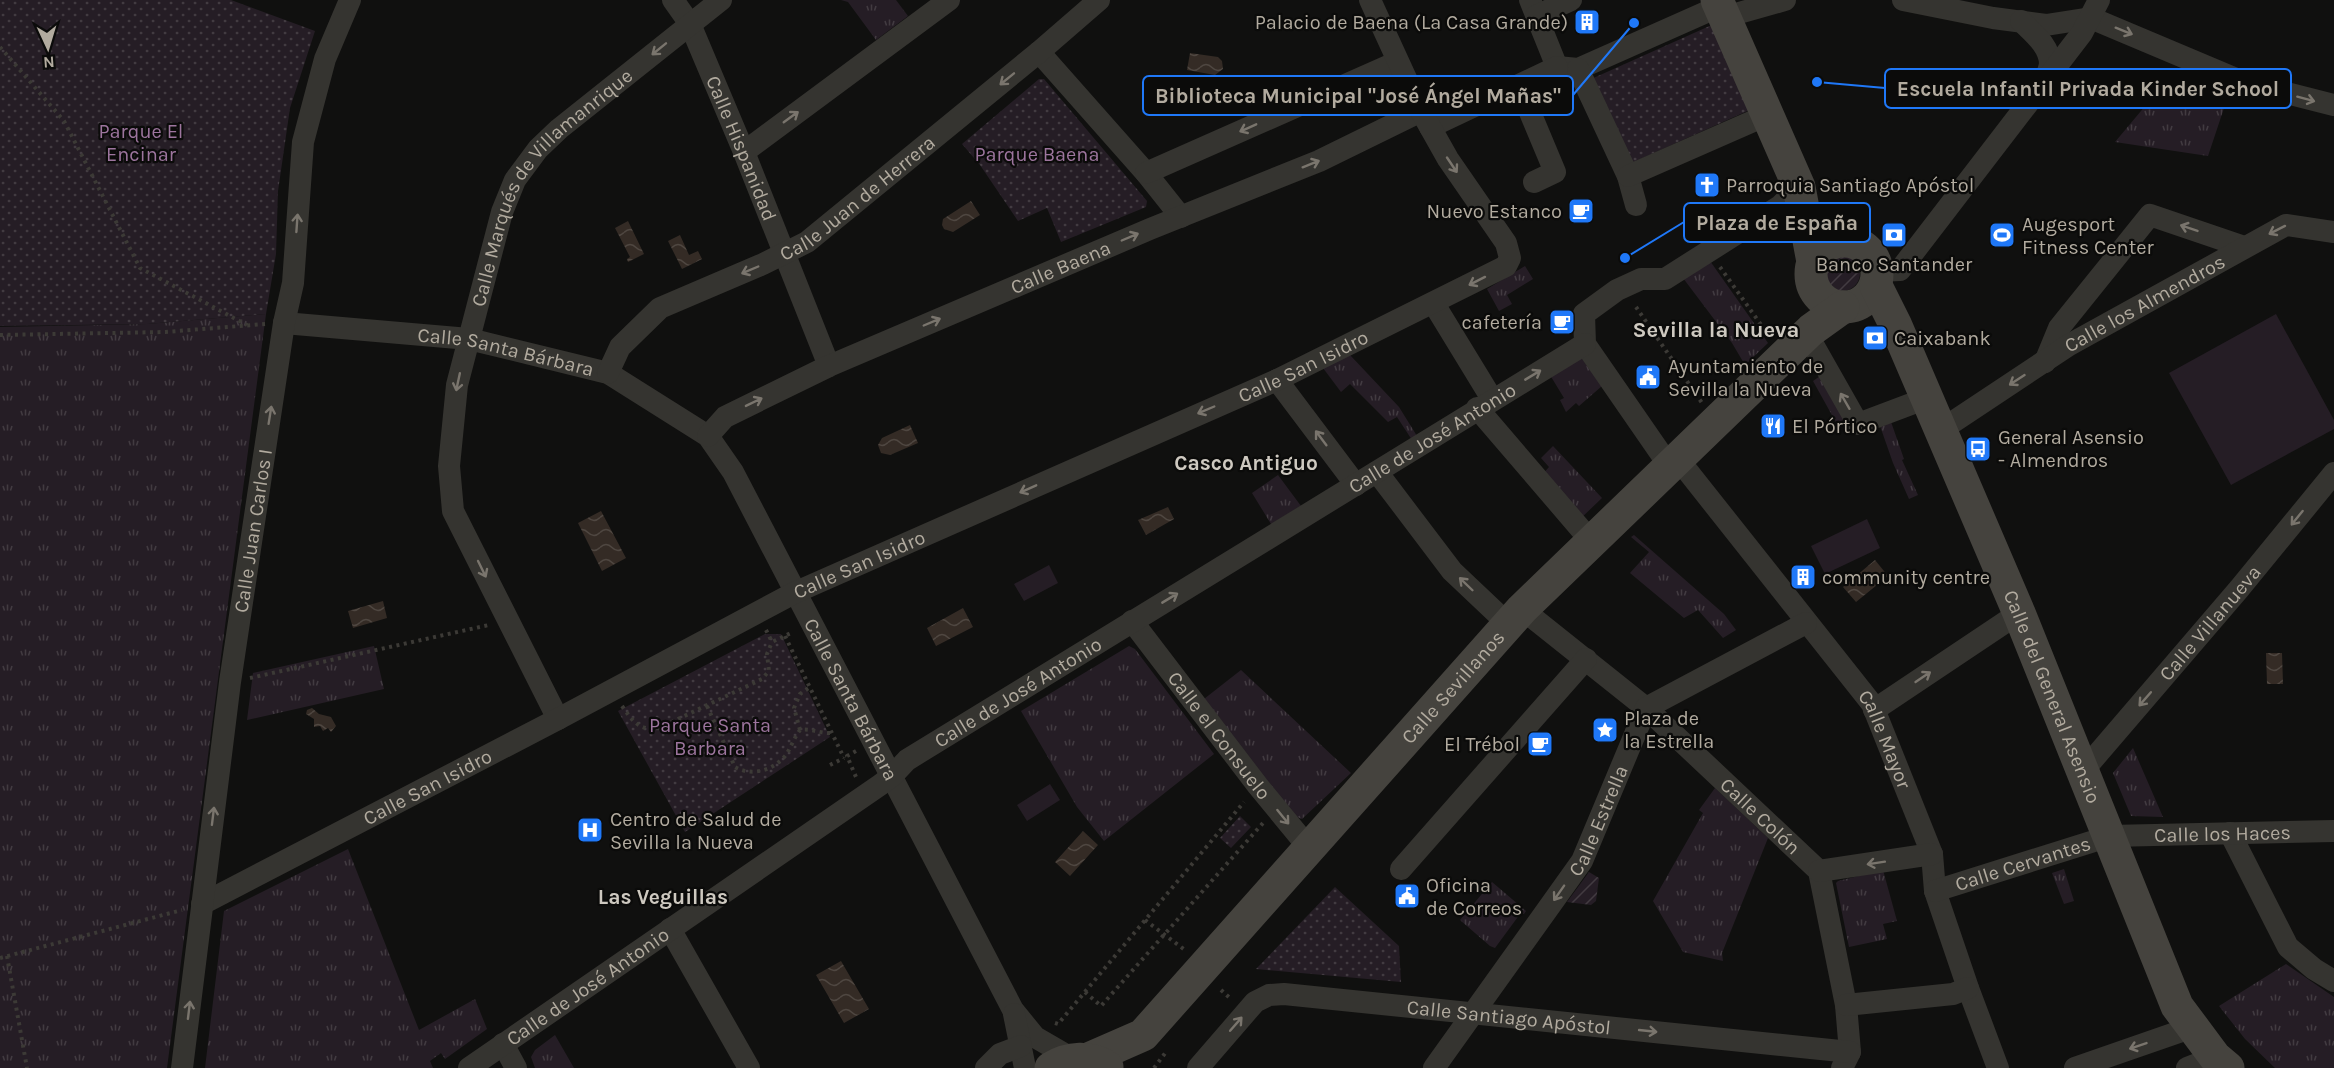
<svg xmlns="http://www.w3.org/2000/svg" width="2334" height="1068" viewBox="0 0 2334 1068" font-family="Karla,sans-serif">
<defs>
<pattern id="grass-tufts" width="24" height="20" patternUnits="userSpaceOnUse" patternTransform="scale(1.5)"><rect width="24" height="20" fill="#251d25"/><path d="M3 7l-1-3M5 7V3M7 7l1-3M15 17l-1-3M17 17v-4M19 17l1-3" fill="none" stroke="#423b41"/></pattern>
<pattern id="park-dots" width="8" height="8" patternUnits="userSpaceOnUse" patternTransform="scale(1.5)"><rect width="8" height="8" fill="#251d25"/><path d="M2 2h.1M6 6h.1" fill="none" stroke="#423b41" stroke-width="1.8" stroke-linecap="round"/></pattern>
<pattern id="garden-furrows" width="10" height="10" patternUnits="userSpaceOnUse" patternTransform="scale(1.5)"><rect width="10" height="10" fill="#251d25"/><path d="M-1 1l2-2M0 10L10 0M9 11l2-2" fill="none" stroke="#423b41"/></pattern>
<pattern id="water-waves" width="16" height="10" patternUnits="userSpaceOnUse" patternTransform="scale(1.5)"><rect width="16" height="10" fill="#342b25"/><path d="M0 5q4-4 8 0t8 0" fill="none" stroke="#4f4741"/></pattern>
</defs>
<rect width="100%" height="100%" fill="#10100f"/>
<path fill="url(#grass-tufts)" d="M841,0H896L908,16L876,40L848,2Z
M2172,74L2228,96L2208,156L2115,142Z
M1710,261L1768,343L1745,365L1732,343L1683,278Z
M1525,266L1533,279L1507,295L1512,304L1499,311L1487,289Z
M266,314L167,1068H0V327L147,324Z
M1350,355L1399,407L1417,436L1412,440L1397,417L1388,422L1350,384L1341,392L1323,368Z
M1580,356L1602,386L1579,406L1576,403L1566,412L1560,400L1564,398L1550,375Z
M1826,372L1852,420L1838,426L1813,381Z
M1890,419L1904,459L1902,460L1918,495L1909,499L1893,463L1879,423Z
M1553,446L1602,498L1579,520L1541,476L1549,467L1541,458Z
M1278,475L1301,506L1271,524L1252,493Z
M1634,535L1724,614L1736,630L1723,638L1698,610L1684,618L1630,573L1649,552L1631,537Z
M374,646L384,689L247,720L253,673Z
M1129,646L1135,649L1214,754L1104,841L1077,807L1021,711Z
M1241,670L1351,773L1302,819L1294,816L1204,699Z
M2133,748L2163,817L2131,816L2113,773Z
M1715,788L1768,838L1722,953L1723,961L1683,952L1653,901L1703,813L1699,810Z
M348,849L419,1030L475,999L487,1029L445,1059L441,1053L430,1061L433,1068H205L224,911Z
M2064,869L2074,901L2064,904L2052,873Z
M1883,870L1897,921L1883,924L1887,939L1849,947L1836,883L1838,881Z
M1492,882L1526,911L1524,914H1520L1495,948L1490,946L1460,920Z
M2286,964L2334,997V1068H2275L2245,1039L2219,1006Z
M555,1035L574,1068H535L531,1057L535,1050Z"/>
<path fill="url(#park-dots)" d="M0,0H231L315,31L290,108L278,191L276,254L266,314L147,324L0,326Z
M1714,24L1752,109L1627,165L1589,80Z
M1039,79H1044L1147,201L1146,207L1061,242L1047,208L1018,221L980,165L962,144Z
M765,634H781L830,737L685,832L618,711Z
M1240,816L1251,827L1231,848L1220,838Z
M1335,887L1399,946L1401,982L1256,969Z"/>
<path fill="url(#garden-furrows)" d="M1824 273a18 18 0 1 1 36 0a18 18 0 1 1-36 0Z
M1589,872L1599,878L1596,901L1591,905L1567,902Z"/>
<path fill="#251d25" d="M2276,314L2334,420V429L2231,485L2169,373Z
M1867,519L1880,548L1825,574L1811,546Z
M1049,565L1058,583L1024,601L1014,584Z
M1050,784L1060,800L1027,821L1017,805Z"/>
<path fill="url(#water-waves)" d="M1190,53L1218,57L1222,61L1223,69L1215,75L1187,70Z
M971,201L980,215L953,232L944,229L942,225L943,219Z
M628,221L644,254L628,262L627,259L630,257L615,228Z
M680,235L689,255L698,251L702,259L682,269L668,241Z
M910,425L918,443L890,455L881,453L878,445L882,438Z
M1168,507L1174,519L1146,535L1138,520Z
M601,511L626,558L602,571L578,523Z
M1875,560L1888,576L1856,602L1843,587Z
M383,601L387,618L353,628L348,611Z
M963,608L973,627L936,646L927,628Z
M2266,653H2282L2283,684H2267Z
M312,708L319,714L331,717L336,726L331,732L328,728L323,731L320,726L314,727V719L306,714L307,710Z
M1083,831L1098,845L1070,876L1055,862Z
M841,961L869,1009L844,1023L816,975Z"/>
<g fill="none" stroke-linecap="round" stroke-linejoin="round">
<path stroke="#3c3a36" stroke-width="4" stroke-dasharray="3 4.5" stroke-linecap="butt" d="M0,47L64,121L140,268L247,325
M1720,267L1769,336
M1636,307L1702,403
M0,335L165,332L265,324
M766,630L772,642L793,632
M785,636L844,758
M250,678L489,625
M622,706C632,720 638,730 657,729L762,679L769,671L767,654L772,642
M707,706L735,767C752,777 774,770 786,755C791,747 794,738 800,730C811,728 821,734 832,733
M800,730L794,708L800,694L810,687
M856,751L847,756L856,777
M830,765L844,758
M1145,920L1185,950
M7,956L27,1068
M0,958L182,910
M1221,990L1232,1000
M1085,992L1101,1006L1263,823
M1055,1023L1058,1024L1244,802
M1154,1068L1166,1052"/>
<g stroke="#353430" stroke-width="22">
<path id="s1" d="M673,0L690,24L744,152L829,366"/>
<path d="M1530,0L1557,67"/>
<path d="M1903,0L1993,18L2046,25L2091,18L2243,82L2334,105"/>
<path d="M1536,16L1571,0"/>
<path d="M1725,17L1785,0"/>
<path d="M2021,21C2033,33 2050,46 2050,64C2049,70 2046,77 2044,83"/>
<path d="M1039,52L1146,173L1181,217"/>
<path d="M1557,67L1578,69L1720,6"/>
<path d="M1578,69L1628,176L1636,205"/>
<path d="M1519,86L1555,172L1534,182"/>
<path d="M1430,127L1557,67"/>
<path d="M744,152L949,0"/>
<path d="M1146,173L1397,62"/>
<path d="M1628,176L1767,115"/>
<path d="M1878,271L1900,270L2082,33L2099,0"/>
<path d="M1434,304L1492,399"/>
<path id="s2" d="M284,323L469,339L608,373L708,436L733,472L1013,1010L1035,1037L1073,1059"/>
<path d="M1807,334L1858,424L1927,398"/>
<path d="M2045,362L2059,328L2150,215L2244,247"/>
<path id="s3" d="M608,373L620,347L660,308L763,264L807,242L1039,52L1099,0"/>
<path d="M1277,380L1356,485"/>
<path d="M1477,408L1591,541"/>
<path id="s4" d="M1941,430L2069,345L2286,225L2334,232"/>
<path id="s5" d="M708,436L725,417L829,366L1150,229L1319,161L1421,111"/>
<path id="s6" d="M1678,459L1872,704L1932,854L1935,891L1968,988L1998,1068"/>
<path d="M1670,467L1585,344L1584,314L1617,290L1641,279H1665L1780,206L1799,187"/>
<path d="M1377,472L1452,571L1508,624"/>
<path id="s7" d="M1522,609L1646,708L1819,871L1846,1005L1850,1052L1842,1068"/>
<path id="s8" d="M1132,621L1258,786L1309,848"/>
<path d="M1874,710L2019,613"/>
<path id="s9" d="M558,719L453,511L449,466L457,385L502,212L515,180L538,149L559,129L721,0"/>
<path id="s10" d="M2083,771L2239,589L2334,473"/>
<path d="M2230,833L2288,947L2314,969L2334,981"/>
<path d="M1401,869L1586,659"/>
<path d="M1819,871L1932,854"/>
<path id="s11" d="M1935,891L2110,836L2334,831"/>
<path id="s12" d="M202,904L558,719L794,593L1277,380L1506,266L1510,258L1506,243L1448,159L1421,111L1370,0"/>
<path d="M670,929L749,1068"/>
<path d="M1846,1005L1953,994L1968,988"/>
<path d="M1014,1014L1025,1068"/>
<path d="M503,1044L516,1068"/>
<path id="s13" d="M182,1068L230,682L284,323L293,283L303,142L325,59L350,0"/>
<path id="s14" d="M469,1068L880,785L892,776L907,760L1585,344"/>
<path d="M986,1068L1000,1054L1021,1046"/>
<path id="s15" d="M1198,1068L1255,1002L1269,995L1284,994L1850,1052"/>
<path id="s16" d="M1434,1068L1582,861L1646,708L1806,623"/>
<path d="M2075,1068L2193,1027"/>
<path d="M2187,1068L2215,1057"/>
</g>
<g stroke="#45433e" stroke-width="33">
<path d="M1717,0L1799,187L1813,262"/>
<circle cx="1844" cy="274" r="33"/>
<path id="s17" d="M1876,286L1896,326L2019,613L2177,1006L2215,1057L2228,1068"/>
<path id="s18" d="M1088,1059L1143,1035L1522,609L1811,330L1843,307"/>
<path d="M1051,1068C1069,1057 1090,1056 1107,1067"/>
</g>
</g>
<defs><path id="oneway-shaft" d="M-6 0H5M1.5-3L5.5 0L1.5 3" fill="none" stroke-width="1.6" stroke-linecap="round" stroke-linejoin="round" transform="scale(1.5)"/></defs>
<g stroke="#7a756d">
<use href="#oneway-shaft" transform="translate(2124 31) rotate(22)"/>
<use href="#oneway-shaft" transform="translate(659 49) rotate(141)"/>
<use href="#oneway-shaft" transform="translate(1007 79) rotate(141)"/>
<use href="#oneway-shaft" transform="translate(2306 99) rotate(15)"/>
<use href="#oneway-shaft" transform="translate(791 117) rotate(-36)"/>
<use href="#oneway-shaft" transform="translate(1248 128) rotate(156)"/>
<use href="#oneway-shaft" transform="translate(1311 164) rotate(-22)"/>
<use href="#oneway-shaft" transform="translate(1452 165) rotate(56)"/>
<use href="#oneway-shaft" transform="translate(297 223) rotate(-86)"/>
<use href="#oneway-shaft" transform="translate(2189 228) rotate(-161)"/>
<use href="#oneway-shaft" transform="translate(2277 230) rotate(153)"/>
<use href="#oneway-shaft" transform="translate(1130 237) rotate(-23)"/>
<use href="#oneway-shaft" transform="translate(750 270) rotate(157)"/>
<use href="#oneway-shaft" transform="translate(1477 281) rotate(153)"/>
<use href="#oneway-shaft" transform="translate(932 322) rotate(-23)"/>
<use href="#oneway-shaft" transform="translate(1533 375) rotate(-31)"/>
<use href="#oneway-shaft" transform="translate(2017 380) rotate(147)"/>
<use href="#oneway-shaft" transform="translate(458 382) rotate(102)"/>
<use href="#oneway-shaft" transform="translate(1845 401) rotate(-120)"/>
<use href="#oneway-shaft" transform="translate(754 402) rotate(-26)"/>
<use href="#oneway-shaft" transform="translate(1206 410) rotate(157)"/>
<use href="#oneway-shaft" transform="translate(270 415) rotate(-81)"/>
<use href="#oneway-shaft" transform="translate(1321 438) rotate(-127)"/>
<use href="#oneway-shaft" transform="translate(1028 489) rotate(156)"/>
<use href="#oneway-shaft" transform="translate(2297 518) rotate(129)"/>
<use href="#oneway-shaft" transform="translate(482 569) rotate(64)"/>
<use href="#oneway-shaft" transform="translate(1466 584) rotate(-136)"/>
<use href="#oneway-shaft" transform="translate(1170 598) rotate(-31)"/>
<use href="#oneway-shaft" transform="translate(1923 677) rotate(-34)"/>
<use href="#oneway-shaft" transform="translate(2145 699) rotate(131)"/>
<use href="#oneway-shaft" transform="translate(213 816) rotate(-83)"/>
<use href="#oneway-shaft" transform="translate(1283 817) rotate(51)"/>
<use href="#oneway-shaft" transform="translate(1876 863) rotate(171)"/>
<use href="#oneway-shaft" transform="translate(1559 893) rotate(125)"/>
<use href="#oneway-shaft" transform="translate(189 1010) rotate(-83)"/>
<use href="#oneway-shaft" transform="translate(1236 1024) rotate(-49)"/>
<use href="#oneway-shaft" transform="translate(1648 1031) rotate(6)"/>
<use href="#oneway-shaft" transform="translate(2138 1046) rotate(161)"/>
</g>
<defs>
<g id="building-square" transform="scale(1.35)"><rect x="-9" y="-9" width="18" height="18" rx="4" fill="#1f78f8" stroke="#0b0b0a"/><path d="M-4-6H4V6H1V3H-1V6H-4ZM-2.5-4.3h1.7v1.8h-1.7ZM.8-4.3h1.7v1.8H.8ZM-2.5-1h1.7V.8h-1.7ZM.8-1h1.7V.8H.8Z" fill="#fff"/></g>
<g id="church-square" transform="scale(1.35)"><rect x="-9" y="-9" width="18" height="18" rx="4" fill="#1f78f8" stroke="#0b0b0a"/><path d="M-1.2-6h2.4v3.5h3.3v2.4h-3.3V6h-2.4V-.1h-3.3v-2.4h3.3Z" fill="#fff"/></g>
<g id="cafe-square" transform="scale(1.35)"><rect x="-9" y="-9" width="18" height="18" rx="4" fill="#1f78f8" stroke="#0b0b0a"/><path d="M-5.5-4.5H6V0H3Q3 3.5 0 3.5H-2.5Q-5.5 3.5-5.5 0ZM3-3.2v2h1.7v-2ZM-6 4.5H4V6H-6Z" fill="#fff"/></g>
<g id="bank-square" transform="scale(1.35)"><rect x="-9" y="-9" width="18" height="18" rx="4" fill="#1f78f8" stroke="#0b0b0a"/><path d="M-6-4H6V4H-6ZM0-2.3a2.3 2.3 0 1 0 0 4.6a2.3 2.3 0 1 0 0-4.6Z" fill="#fff"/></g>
<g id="stadium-square" transform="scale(1.35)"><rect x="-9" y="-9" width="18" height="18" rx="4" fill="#1f78f8" stroke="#0b0b0a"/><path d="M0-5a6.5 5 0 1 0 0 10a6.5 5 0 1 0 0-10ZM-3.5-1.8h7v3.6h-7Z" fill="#fff"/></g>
<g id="civic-square" transform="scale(1.35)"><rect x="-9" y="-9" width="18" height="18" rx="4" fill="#1f78f8" stroke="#0b0b0a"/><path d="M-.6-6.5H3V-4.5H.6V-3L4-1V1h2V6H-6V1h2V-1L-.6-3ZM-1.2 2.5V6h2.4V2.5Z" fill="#fff"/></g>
<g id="restaurant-square" transform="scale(1.35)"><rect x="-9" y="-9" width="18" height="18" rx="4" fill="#1f78f8" stroke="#0b0b0a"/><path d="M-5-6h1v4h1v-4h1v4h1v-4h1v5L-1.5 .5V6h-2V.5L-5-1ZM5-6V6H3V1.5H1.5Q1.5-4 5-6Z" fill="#fff"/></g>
<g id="bus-square" transform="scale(1.35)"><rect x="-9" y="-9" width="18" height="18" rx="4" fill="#1f78f8" stroke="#0b0b0a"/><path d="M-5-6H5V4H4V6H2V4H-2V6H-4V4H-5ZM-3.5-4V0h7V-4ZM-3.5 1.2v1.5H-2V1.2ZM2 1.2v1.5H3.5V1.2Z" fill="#fff"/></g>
<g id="sight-square" transform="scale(1.35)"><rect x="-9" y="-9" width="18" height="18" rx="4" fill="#1f78f8" stroke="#0b0b0a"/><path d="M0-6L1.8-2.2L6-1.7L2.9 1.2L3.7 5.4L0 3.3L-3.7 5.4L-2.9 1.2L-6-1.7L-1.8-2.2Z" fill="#fff"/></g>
<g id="hospital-square" transform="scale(1.35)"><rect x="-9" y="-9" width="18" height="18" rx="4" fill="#1f78f8" stroke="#0b0b0a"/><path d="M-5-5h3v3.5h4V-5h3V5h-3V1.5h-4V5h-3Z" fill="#fff"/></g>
</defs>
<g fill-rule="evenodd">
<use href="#building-square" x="1587" y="22"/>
<use href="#church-square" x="1707" y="185"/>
<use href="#cafe-square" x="1581" y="211"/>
<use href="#bank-square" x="1894" y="235"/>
<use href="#stadium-square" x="2002" y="235"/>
<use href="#cafe-square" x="1562" y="322"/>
<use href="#bank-square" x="1875" y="338"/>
<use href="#civic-square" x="1648" y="377"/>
<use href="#restaurant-square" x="1773" y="426"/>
<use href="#bus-square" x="1978" y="449"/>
<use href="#building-square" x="1803" y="577"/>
<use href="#sight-square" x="1605" y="730"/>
<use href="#cafe-square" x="1540" y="744"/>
<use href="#hospital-square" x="590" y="830"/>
<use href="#civic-square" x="1407" y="896"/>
</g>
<g text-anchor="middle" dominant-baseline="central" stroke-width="4.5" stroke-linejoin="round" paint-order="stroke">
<g font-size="20" fill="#b2ab9f" stroke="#0b0b0a" text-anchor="start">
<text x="1568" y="22" text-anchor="end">Palacio de Baena (La Casa Grande)</text>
<text x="1726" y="185">Parroquia Santiago Apóstol</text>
<text x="1562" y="211" text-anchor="end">Nuevo Estanco</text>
<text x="2022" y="224">Augesport<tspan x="2022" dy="23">Fitness Center</tspan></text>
<text x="1894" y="264" text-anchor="middle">Banco Santander</text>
<text x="1542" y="322" text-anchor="end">cafetería</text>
<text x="1894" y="338">Caixabank</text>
<text x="1668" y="366">Ayuntamiento de<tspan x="1668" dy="23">Sevilla la Nueva</tspan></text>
<text x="1792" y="426">El Pórtico</text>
<text x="1998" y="437">General Asensio<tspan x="1998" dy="23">- Almendros</tspan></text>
<text x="1822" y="577">community centre</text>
<text x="1624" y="718">Plaza de<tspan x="1624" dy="23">la Estrella</tspan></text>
<text x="1520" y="744" text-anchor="end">El Trébol</text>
<text x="610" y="819">Centro de Salud de<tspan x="610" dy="23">Sevilla la Nueva</tspan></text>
<text x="1426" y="885">Oficina<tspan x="1426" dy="23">de Correos</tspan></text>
</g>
<g font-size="20" fill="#9d759e" stroke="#0b0b0a">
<text x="141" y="131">Parque El<tspan x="141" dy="23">Encinar</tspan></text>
<text x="1037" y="154">Parque Baena</text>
<text x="710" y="725">Parque Santa<tspan x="710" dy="23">Barbara</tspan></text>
</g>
<g font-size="20" fill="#b2ab9f" stroke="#0b0b0a">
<text stroke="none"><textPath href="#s1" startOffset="164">Calle Hispanidad</textPath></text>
<text stroke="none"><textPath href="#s9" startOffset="586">Calle Marqués de Villamanrique</textPath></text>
<text stroke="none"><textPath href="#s3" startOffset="312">Calle Juan de Herrera</textPath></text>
<text stroke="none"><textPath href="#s5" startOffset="393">Calle Baena</textPath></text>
<text stroke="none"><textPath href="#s4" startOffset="240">Calle los Almendros</textPath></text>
<text stroke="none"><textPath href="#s2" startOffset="224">Calle Santa Bárbara</textPath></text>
<text stroke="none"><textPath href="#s12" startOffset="1226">Calle San Isidro</textPath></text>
<text stroke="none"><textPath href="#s14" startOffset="1152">Calle de José Antonio</textPath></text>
<text stroke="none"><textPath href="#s13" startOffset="542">Calle Juan Carlos I</textPath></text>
<text stroke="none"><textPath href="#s12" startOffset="740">Calle San Isidro</textPath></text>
<text stroke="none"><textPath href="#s10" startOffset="195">Calle Villanueva</textPath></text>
<text stroke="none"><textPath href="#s18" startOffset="526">Calle Sevillanos</textPath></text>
<text stroke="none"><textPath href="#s14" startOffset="666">Calle de José Antonio</textPath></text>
<text stroke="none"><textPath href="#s17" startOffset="447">Calle del General Asensio</textPath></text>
<text stroke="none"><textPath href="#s2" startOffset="747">Calle Santa Bárbara</textPath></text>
<text stroke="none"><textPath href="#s8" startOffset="144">Calle el Consuelo</textPath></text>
<text stroke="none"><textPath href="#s6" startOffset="350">Calle Mayor</textPath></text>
<text stroke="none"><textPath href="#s12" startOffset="254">Calle San Isidro</textPath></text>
<text stroke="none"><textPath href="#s7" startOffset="316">Calle Colón</textPath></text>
<text stroke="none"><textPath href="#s16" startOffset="298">Calle Estrella</textPath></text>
<text stroke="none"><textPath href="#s11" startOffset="296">Calle los Haces</textPath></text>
<text stroke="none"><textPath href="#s11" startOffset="92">Calle Cervantes</textPath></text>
<text stroke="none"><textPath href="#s14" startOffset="144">Calle de José Antonio</textPath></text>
<text stroke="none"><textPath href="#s15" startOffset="344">Calle Santiago Apóstol</textPath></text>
</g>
<g font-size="21" font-weight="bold" fill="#cec9c0" stroke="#0b0b0a">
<text x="1246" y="463">Casco Antiguo</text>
<text x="663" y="897">Las Veguillas</text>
</g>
<g font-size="22" font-weight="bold" fill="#cec9c0" stroke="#0b0b0a">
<text x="1716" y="330">Sevilla la Nueva</text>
</g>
</g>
<path fill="none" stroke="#1f78f8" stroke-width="2" d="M1817 82L1885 88M1634 23L1573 95M1625 258L1684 222"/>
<g fill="#1f78f8" stroke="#0b0b0a" stroke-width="2">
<circle cx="1817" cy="82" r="6"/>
<circle cx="1634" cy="23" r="6"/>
<circle cx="1625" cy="258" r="6"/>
</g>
<g fill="#0b0b0a" stroke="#1f78f8" stroke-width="2">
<rect x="1885" y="69" width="406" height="39" rx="6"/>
<rect x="1143" y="76" width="430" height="39" rx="6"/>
<rect x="1684" y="203" width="186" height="39" rx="6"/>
</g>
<g font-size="21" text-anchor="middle" font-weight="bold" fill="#b2ab9f">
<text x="2088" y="96">Escuela Infantil Privada Kinder School</text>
<text x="1358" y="103">Biblioteca Municipal "José Ángel Mañas"</text>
<text x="1777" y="230">Plaza de España</text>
</g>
<g transform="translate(48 48) rotate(176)" stroke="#0b0b0a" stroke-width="4.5" paint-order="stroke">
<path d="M0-4.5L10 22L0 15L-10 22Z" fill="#b2ab9f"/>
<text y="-9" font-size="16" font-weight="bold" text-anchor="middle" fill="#b2ab9f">N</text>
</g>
</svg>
